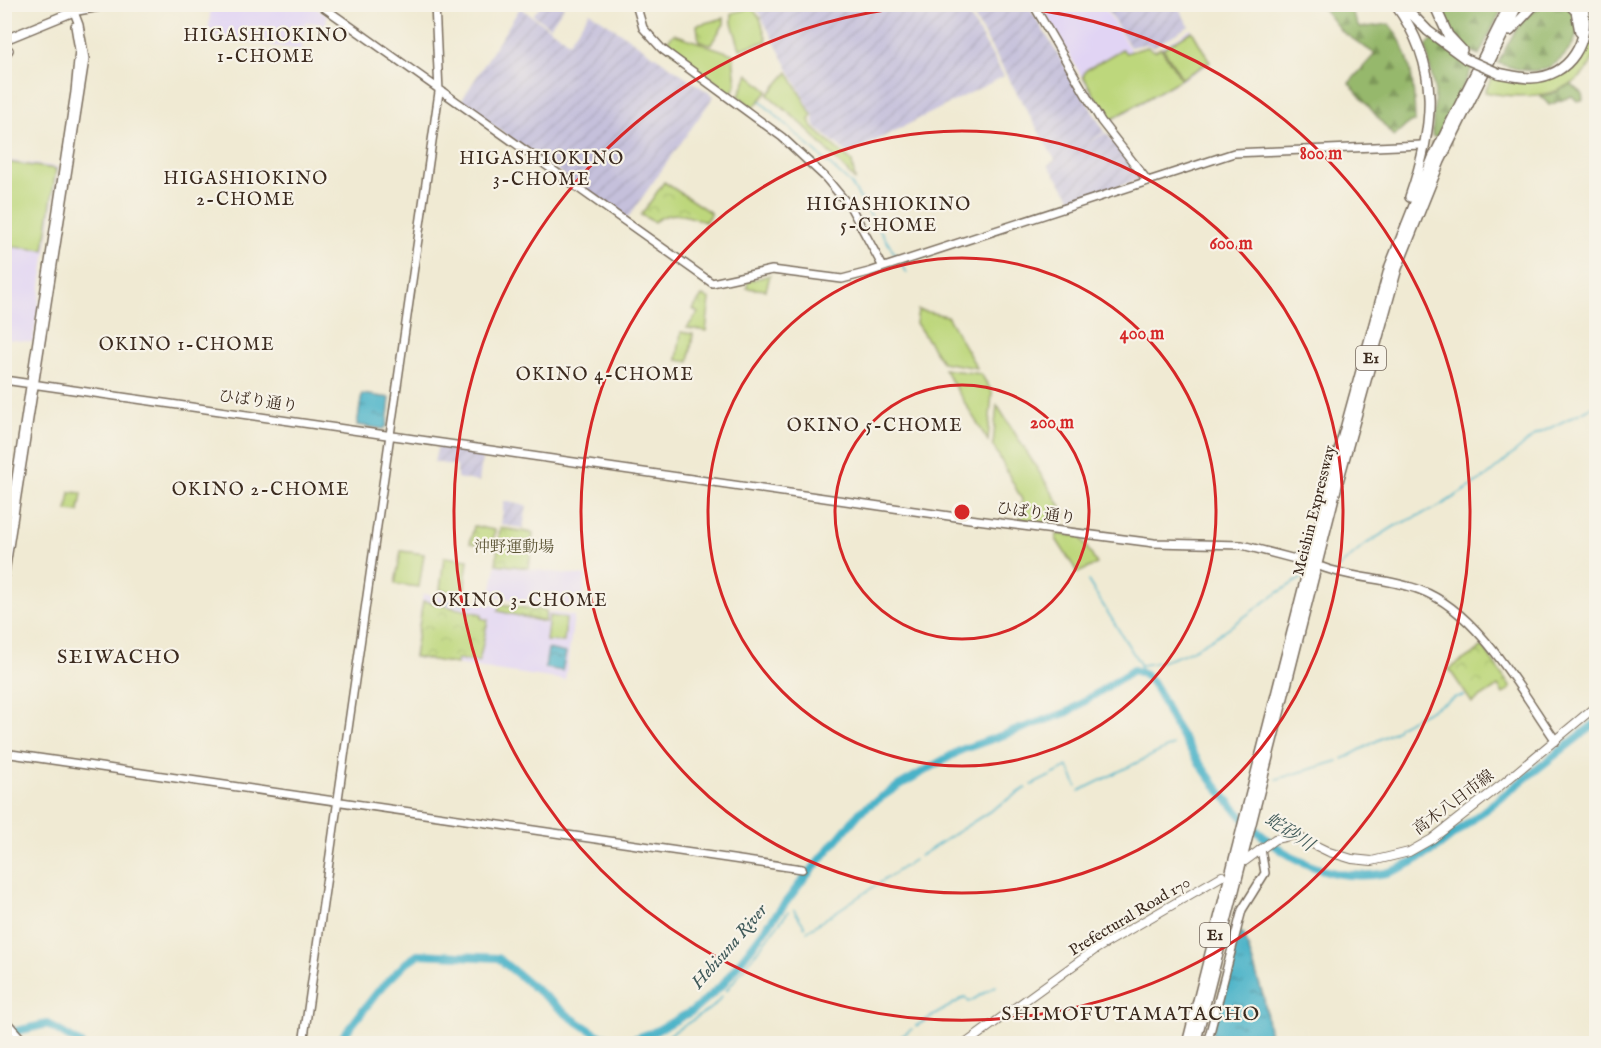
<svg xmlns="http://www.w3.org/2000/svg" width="1601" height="1048" viewBox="0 0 1601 1048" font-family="'IM FELL English','Noto Serif JP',serif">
<defs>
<pattern id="industrial-furrows" width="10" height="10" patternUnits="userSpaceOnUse" patternTransform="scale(1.5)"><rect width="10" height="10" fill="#c5c0db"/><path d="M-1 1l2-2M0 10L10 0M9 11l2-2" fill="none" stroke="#aaa5bc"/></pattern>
<pattern id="forest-firs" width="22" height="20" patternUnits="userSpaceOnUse" patternTransform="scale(1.5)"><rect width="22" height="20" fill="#96b86c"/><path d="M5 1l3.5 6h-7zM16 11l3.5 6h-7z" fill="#7c9658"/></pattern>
<pattern id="park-crowns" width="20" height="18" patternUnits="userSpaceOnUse" patternTransform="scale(1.5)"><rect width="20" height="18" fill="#bdd77c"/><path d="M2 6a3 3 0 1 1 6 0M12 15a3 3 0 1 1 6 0" fill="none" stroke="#a3b96b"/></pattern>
<pattern id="water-ripples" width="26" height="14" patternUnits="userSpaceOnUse" patternTransform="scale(1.5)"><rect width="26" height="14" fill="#4ab2c8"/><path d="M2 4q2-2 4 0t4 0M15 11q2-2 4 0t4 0" fill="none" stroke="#3f91a2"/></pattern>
</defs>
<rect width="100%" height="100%" fill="#f7f3e8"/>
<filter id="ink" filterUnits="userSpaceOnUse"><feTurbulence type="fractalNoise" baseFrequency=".0167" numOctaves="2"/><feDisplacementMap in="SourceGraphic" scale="12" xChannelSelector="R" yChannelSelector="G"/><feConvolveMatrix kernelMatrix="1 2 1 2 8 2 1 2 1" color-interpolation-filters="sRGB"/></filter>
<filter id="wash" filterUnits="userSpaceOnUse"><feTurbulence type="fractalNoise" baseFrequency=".008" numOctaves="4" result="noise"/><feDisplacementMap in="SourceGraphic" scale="24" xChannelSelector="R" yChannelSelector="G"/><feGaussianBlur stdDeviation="1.35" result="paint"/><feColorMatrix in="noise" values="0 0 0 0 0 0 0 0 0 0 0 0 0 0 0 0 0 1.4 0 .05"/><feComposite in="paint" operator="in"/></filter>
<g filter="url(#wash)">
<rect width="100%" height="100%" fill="#f0ead3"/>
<path fill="#e1d4f4" d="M211,5H311L327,15L326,24L305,22L301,50L208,36Z
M1041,5H1103L1131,51L1147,46L1156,50L1191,29L1211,63L1108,123Z
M5,160L58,167L33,342L5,339Z
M496,565L586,576L580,609L491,596Z
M423,594L498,606V612L529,617L528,619L545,623L547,612L574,616L565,680L413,658Z"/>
<path fill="url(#industrial-furrows)" d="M758,4L963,5L1004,76L849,154L815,127L813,115L757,9Z
M541,5V4L565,5L550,27L533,15Z
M967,5H1028L1105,132L1086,144L1106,133L1141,176L1140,179L1074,202L1048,165L1055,160Z
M1105,5H1177L1189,26L1153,47L1145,44L1130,47Z
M520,8L569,42L590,12L714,96L627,219L460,103Z
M438,445L483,451L479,482L457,478V466L434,462Z
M504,501L527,506L523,528L501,525Z"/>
<path fill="#bdd77c" stroke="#7c804d" stroke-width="1.5" d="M752,8L760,18L767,41L740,49L732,23V13Z
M1588,17H1596C1596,27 1598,40 1596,50C1583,99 1525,100 1485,92L1493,74L1529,79L1571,64L1582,50L1587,36Z
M1192,31L1210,62L1182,78L1163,48Z
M674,34L733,54L736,85L731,93L664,44Z
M1147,47L1155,51L1161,48L1181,79L1109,121L1083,76L1086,70L1122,49L1126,53Z
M788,72L812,115L809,120L813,128L852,162L855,180L804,126L768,95Z
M748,74L768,91L753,108L739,96Z
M5,162L56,169L44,250L5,246Z
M918,310L947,316L977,368L942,362L916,323Z
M681,332L693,334L689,362L677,360Z
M944,369L981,374L992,392L988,441Z
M997,405L1065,513L1056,525L1024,521L1020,517L1022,500L993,445Z
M1057,534L1080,536L1097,564L1078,573L1056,539Z
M401,551L424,554L419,587L395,584Z
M444,557L468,560L464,594L440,590Z
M549,616L566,618L564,642L546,641Z"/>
<path fill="url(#forest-firs)" stroke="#687145" stroke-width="1.5" d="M1320,5H1374L1352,12L1359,28L1389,24C1413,52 1414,88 1415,122H1410L1394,137L1349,83L1375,54L1341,31Z
M1439,5H1504L1479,55C1456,45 1448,26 1439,5Z
M1544,5C1551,5 1561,3 1567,7C1593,25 1566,63 1544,69C1528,74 1513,68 1498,63C1510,40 1520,16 1544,5Z
M1432,40L1473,66L1437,138L1432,136L1435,93L1426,46Z
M1571,84L1582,93L1583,100L1577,101L1572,96L1549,105L1541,96L1554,93Z"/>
<path fill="url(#park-crowns)" stroke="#7c804d" stroke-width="1.5" d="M724,18V24L711,44L699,41L697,25Z
M664,182L711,213L705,222C686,215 671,209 654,222L641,215Z
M770,275L766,290L747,288L748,281Z
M702,296L710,299L706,331L687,328L698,313L693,309Z
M70,492L82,493L79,512L67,511Z
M474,526L495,530L492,547L470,543Z
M500,528L533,533L529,568L496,564Z
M423,601L482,614L481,618L488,620L479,662L457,659L456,664L414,657Z
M500,604L546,611L545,622L498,611Z
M1483,647L1511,688L1503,694L1498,686L1472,703L1449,669Z"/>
<path fill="url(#water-ripples)" stroke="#426e73" stroke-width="1.5" d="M362,394L390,398L387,426L383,429L357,425Z
M548,649L566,653L562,671L545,668Z
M1240,932L1244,934L1264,999L1271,1043L1209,1044Z"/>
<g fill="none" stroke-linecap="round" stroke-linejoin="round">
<path stroke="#4ab2c8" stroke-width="1.5" d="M760,101L851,184L898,259
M901,263L907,273
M1338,568L1366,544L1395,526L1438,507L1486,477L1534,436L1596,405
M1318,575L1328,572
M1088,581L1140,664
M441,601L475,605
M1139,671L1140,665C1202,661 1250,606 1302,578
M1343,759L1397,730L1399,726L1456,697L1464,696
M1277,779L1338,761
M1032,785L1068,767L1077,787
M1079,791L1173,745
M920,856L1026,788
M794,910L805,927
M807,931L914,860
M726,991L788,912
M916,1026L965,997L969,1002L996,986
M669,1035L713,1007L722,996
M584,1042L585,1044
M890,1044L912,1029"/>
<path stroke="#4ab2c8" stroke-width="8" d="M4,1034L47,1024L81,1044
M337,1044L380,989L407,962L419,954L498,958L570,1017L598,1035L626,1042L656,1031L694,1010L723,984L799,885L861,811L898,786L961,750L1068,712L1133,670C1156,674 1163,705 1173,722C1219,797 1285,892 1386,873C1404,869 1419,858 1435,849L1596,723"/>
</g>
</g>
<g filter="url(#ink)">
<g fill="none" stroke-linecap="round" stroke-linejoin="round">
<path stroke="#ccc4af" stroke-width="7" stroke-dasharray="7 3.5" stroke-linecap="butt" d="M1422,145L1456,144"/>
<g stroke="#7a6d5d" stroke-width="10">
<path id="tertiary" d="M319,4L712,283L772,270L842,279L869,272L1234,153L1422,145
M636,4L643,28L662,49L782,137L825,177L851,208L883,267
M1033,4L1101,121L1147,180
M4,57L9,50
M4,380L977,520L1154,543L1242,545L1299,560
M11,511L75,92L79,50L75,26
M4,552L7,537
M1322,567C1353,579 1388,578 1420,590C1478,611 1521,691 1556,741
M4,579L85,59L79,25L71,4
M4,753L802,869
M4,1019L26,1044
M303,1044L439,92L435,4
M1207,1044L1242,910L1265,873L1261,849"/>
</g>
<g stroke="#7a6d5d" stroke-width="10">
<path id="secondary" d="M1245,861L1275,839L1294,835L1329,852L1352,859L1372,861L1409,852L1432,839L1500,786L1596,706
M965,1044L1096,949L1222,876"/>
</g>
<g stroke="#7a6d5d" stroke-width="11">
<path id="trunk" d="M4,40L75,11L113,4"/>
</g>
<g stroke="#7a6d5d" stroke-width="12">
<path id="motorway" d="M1395,4C1442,68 1434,127 1410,197
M1402,4L1428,31L1466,59
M1434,4L1448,35L1462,50
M1569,4L1576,11L1580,32
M1510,31L1535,4
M1498,73C1509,75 1520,78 1531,78C1570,77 1592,40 1582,4
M1187,1044L1329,487L1390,266L1433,158L1510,4
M1195,1044L1336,489L1397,268L1440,161L1518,4"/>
</g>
<use href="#tertiary" stroke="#fff" stroke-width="7"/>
<use href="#secondary" stroke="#fff" stroke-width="8"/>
<use href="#trunk" stroke="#fff" stroke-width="8"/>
<use href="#motorway" stroke="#fff" stroke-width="9"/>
<g stroke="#7a6d5d" stroke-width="12" stroke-linecap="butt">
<path id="motorway-bridge" d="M1466,59L1498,73"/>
</g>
<use href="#motorway-bridge" stroke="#fff" stroke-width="9"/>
</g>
</g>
<g fill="none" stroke="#d62828" stroke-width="3">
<circle cx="962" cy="512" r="127"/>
<circle cx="962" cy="512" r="254"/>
<circle cx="962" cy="512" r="381"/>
<path d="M989 5A508 508 0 1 1 935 5"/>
</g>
<g text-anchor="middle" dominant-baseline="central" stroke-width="4.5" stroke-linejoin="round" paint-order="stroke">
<g fill="#f7f3e8" stroke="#73665b" stroke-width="1.5">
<rect x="1356" y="346" width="30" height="24" rx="4.5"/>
<rect x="1200" y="923" width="30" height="24" rx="4.5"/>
</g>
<g font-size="15" font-weight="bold" fill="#3b2a1e">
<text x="1371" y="358">E1</text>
<text x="1215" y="935">E1</text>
</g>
<g font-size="16" fill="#3b2a1e" stroke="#f7f3e8">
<text transform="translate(258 402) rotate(8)">ひばり通り</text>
<text transform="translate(1315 511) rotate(-76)">Meishin Expressway</text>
<text transform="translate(1036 514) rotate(8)">ひばり通り</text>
<text transform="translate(1454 803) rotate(-37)">高木八日市線</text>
<text transform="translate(1130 917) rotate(-31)">Prefectural Road 170</text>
</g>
<g font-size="16" fill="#5c5536" stroke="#f7f3e8">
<text x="514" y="548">沖野運動場</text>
</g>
<g font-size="18" letter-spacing="1.5" fill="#3b2a1e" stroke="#f7f3e8">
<text x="266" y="36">HIGASHIOKINO<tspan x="266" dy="21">1-CHOME</tspan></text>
<text x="542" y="159">HIGASHIOKINO<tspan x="542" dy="21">3-CHOME</tspan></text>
<text x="246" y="179">HIGASHIOKINO<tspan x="246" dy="21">2-CHOME</tspan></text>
<text x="889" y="205">HIGASHIOKINO<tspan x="889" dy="21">5-CHOME</tspan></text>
<text x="187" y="345">OKINO 1-CHOME</text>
<text x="605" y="375">OKINO 4-CHOME</text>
<text x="875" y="426">OKINO 5-CHOME</text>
<text x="261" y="490">OKINO 2-CHOME</text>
<text x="520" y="601">OKINO 3-CHOME</text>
</g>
<g font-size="18" font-style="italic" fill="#405a5a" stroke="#f7f3e8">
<text transform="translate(1289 833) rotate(33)">蛇砂川</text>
<text transform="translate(730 947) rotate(-49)">Hebisuna River</text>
</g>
<g font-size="20" letter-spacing="1.5" fill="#3b2a1e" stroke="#f7f3e8">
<text x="119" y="657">SEIWACHO</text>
<text x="1131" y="1014">SHIMOFUTAMATACHO</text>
</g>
</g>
<circle cx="962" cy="512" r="9" fill="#d62828" stroke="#f7f3e8" stroke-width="3"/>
<g font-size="18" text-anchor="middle" font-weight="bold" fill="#d62828" stroke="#f7f3e8" stroke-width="4.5" stroke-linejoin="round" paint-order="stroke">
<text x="1321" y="159">800 m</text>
<text x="1231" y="249">600 m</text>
<text x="1142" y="339">400 m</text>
<text x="1052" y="428">200 m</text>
</g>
<rect width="1601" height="1048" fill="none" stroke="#f7f3e8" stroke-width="24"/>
</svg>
